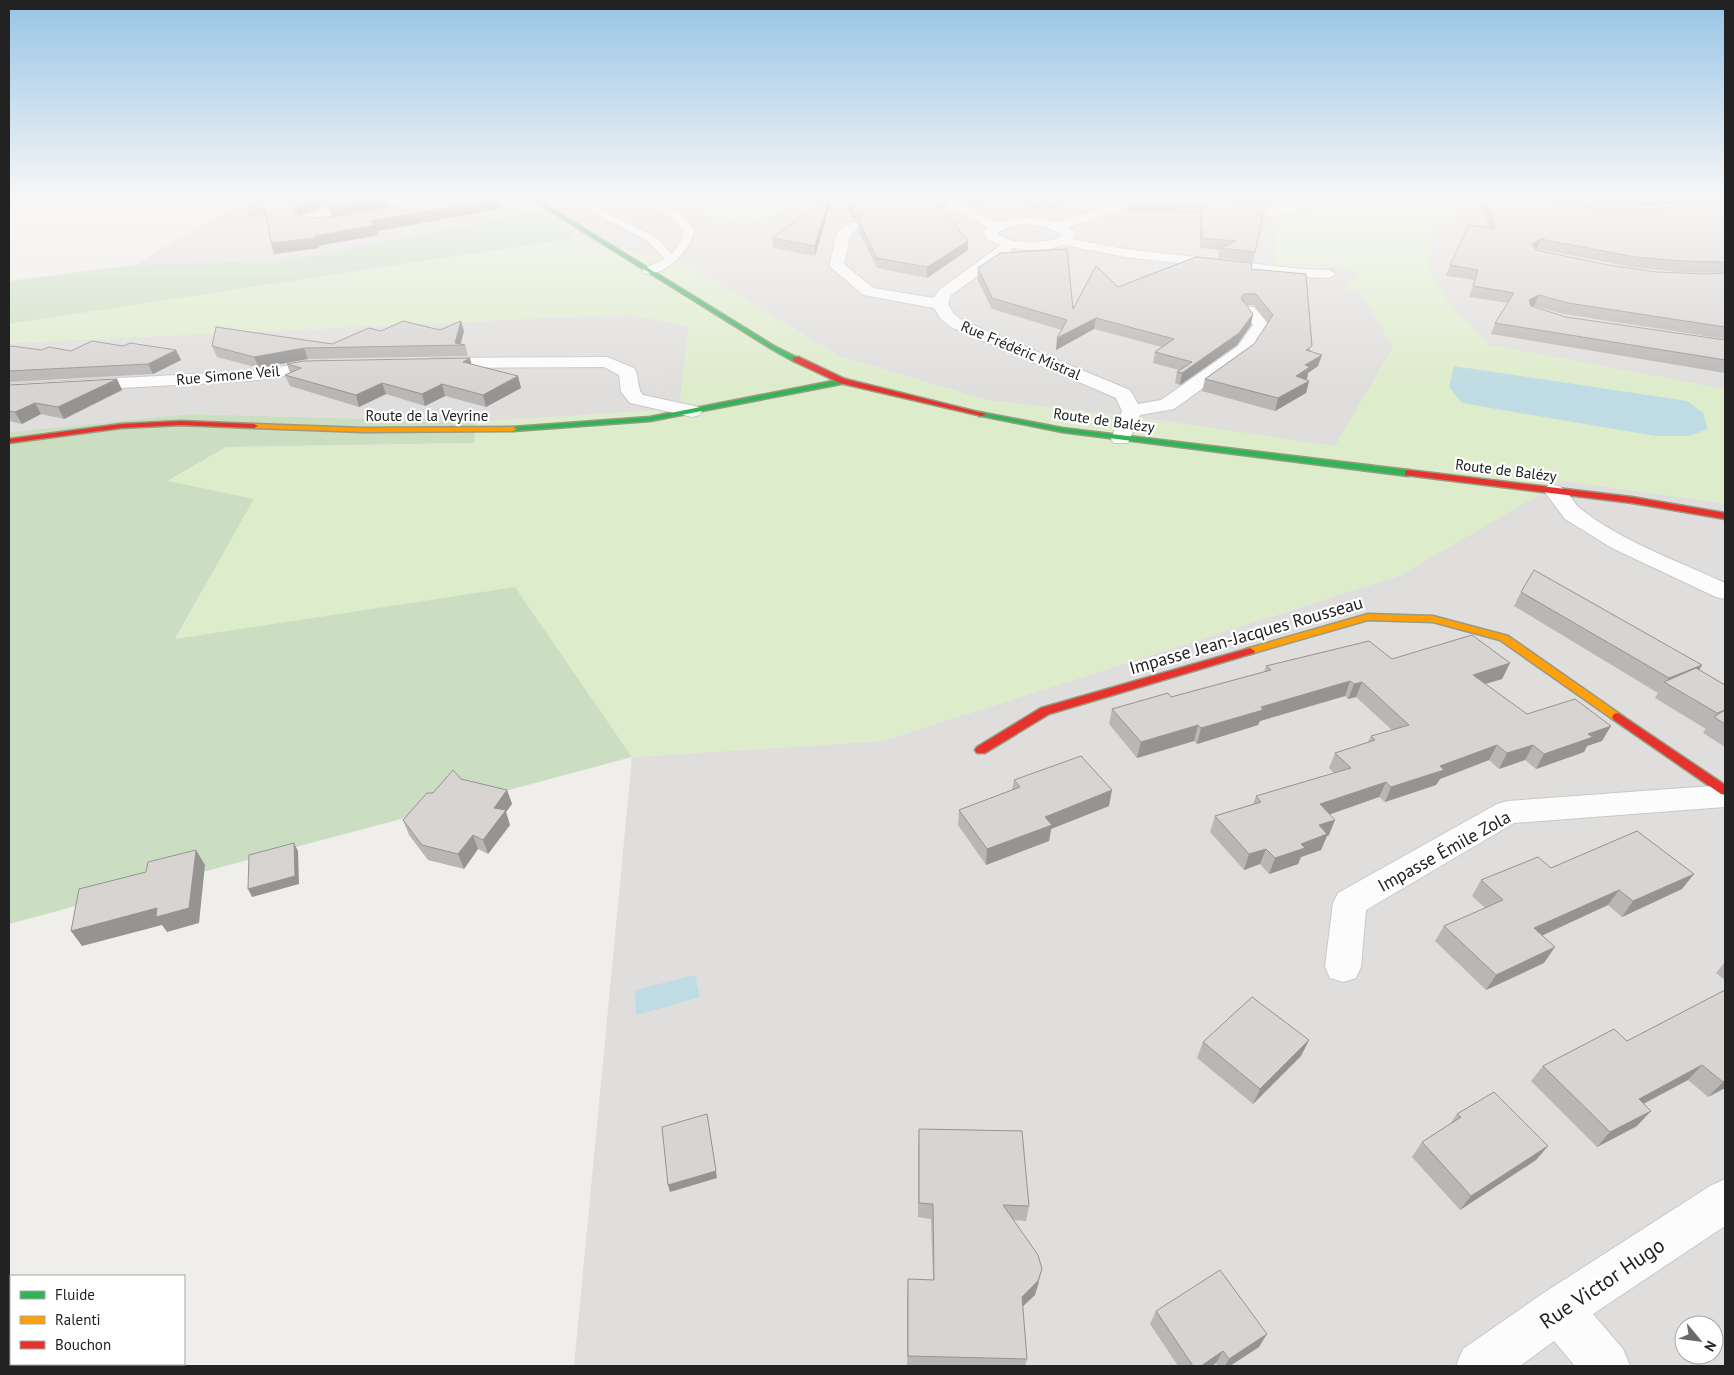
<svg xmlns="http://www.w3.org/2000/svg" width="1734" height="1375" viewBox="0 0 1734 1375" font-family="'PT Sans',sans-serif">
<rect width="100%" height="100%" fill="#f0eeeb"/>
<path fill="#dfdedc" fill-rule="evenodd" d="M272,197H503L529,213L289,260L134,265L225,212Z
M586,197H627L671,202L700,208L711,215L747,222L829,197H1725V1366H574L632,757L882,741L1401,575L1172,422L986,400L839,356L690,266L575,238L538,211L561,201ZM1684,1325H1714V1355H1684Z
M628,314L689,326L679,409L476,422L189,414L9,432V343Z"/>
<path fill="#ddeccb" d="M627,197H829L747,222L711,215L700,208L671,202Z
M1386,197H1459L1452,224L1437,222L1429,268L1447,301L1490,345L1725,389V504L1563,481L1401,575L882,741L632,757L515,587L175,640L254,499L168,482L226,447L473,443L476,422L679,409L689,326L628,314L9,343V324L575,238L690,266L839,356L986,400L1172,422L1335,446L1393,347L1361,292L1346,289L1361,272L1332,267L1305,270L1274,265L1277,220L1322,206L1333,209L1352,204L1342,201Z"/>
<path fill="#cbdec1" d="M538,211L575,238L9,324V281L134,265L289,260Z
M189,414L476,422L474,443L226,447L168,481L254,499L175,639L515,587L632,757L9,924V432Z"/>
<path fill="#e0dfde" d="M633,355H653L674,390L655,393Z"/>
<path fill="#bfdbe3" d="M1454,366L1687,401L1703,413L1708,429L1689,436H1656L1462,403L1449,387Z
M695,975L700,997L636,1015L635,990Z"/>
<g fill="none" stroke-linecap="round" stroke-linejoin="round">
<g stroke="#c9c8c7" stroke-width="2">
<path id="lane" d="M604,197C626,198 669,200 685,218C688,222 691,227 694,231C690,250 665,278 643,273V269L665,259L648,241L577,204L589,199ZM604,203C633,203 667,205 684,231L679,245L672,254L656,237L590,205Z"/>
</g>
<g stroke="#c9c8c7" stroke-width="2">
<path id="street" d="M357,197H374L372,200L325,217L341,219L343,222L341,225L305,224L298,220L300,217Z
M378,197H395L417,207L416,210L383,217L378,216L377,213L378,210L397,206Z
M931,197H946L998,222L1029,217L1057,222L1140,197H1158L1156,200L1068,227L1076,233L1072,239L1125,249L1301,269L1329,270L1336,274L1329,278L1301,277L1125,257L1064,245L1049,249L1029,250L1013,248L1007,255L951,295L948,304L953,313L963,321L1130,390L1138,404L1161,400L1238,346L1253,325L1240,310L1242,307H1254L1269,325L1250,354L1174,409L1140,415L1128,443H1114L1111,439L1122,411L1116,398L951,327L941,319L934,308L863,295L832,268L830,265L836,235L847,223H857L859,226L850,236L844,264L873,288L934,298L939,290L1001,245L989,241L983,232L988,227ZM1029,224L1046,227L1061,234L1059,238C1042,243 1011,246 997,233L1011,226Z
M1194,197H1216L1276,209L1320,197H1360L1354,201L1323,204L1276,217L1200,201Z
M607,357L634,368C640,377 636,387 643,395L699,407L702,411L699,415L692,417L630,403L621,392L619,375L604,367L433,368L427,367L424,363L427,359L433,358Z
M325,360L331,361L334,365L331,369L250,381L9,394V384L250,371Z
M1555,485C1569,488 1571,502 1582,510C1623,542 1678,561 1725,583V599L1716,597L1612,548L1565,519L1544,491L1547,486Z
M1725,785V807L1514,823L1366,910L1361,967L1356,978L1343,982L1330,978L1325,967L1333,903L1338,893L1497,804L1508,801Z
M1725,1179V1226L1593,1314L1623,1349L1630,1366H1575L1554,1341L1520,1366H1456L1463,1349L1542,1294L1710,1186Z"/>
</g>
<g stroke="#999a82" stroke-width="3">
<path id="fast" d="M528,197H533L774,346L800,359L793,361L770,348Z
M843,379H846V383L650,421L513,431L509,429L513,427L650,417Z
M979,412L1062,428L1408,470L1412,473L1408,476L1062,432L982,416H979Z"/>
</g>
<g stroke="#999a82" stroke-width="3">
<path id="slow" d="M251,424L364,428L513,427L517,429L513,431L364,432L254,428L250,426Z
M1368,614L1433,616L1508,636L1624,717L1622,720H1614L1500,640L1433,622L1368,620L1250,654L1245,651L1246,649Z"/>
</g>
<g stroke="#999a82" stroke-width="3">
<path id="jam" d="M793,357H799L845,379L986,414L982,416L840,383L793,361Z
M181,421L254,424L258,426L254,428L181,425L121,428L9,443V439L121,424Z
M1408,470L1632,497L1725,513V519L1632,503L1405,475V471Z
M1250,648L1255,651L1254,653L1049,714L985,753H977L975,750L977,747L1041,708Z
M1618,713L1725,785V795L1721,794L1614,720L1612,717L1614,714Z"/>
</g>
<use href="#lane" fill="#fdfcfc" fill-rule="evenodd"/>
<use href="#street" fill="#fdfcfc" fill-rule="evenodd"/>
<use href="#fast" fill="#30b455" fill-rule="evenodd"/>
<use href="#slow" fill="#ff9f0a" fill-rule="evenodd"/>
<use href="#jam" fill="#e5322d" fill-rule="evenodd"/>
</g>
<path fill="#b9b6b5" d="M274,197H353L300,215L303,217L316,218L331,217L328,207L390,206L333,217L350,215L409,203L410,202L399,197H493L498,199L500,209L377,231L378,235L318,246L319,248L274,254L271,243L267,218L249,216L245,206Z
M842,197H944L946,207L940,208L968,241V250L927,278L877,268L858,230V224L854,221Z
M950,197H1061L1062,201L1061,210L1027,209L1026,197L966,205Z
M1092,197H1135L1114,203Z
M1224,197H1296L1266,205Z
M1478,197H1725V201L1637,207L1593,205L1549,200L1548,201L1593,208L1639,210L1725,203V273L1677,272L1631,267L1537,249L1536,250L1608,265L1657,272L1706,274L1725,273V339L1563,314L1534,306V307L1566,317L1725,340V373L1491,334L1495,323L1508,303L1469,297L1475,280L1446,276L1450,265L1488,228Z
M1130,203L1265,207L1253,262L1218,258L1219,250L1200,248V214L1129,212Z
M830,205L815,256L773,248L772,238Z
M978,268L1073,309L1118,287L1251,269L1311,351L1318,366L1308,373L1307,379L1305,380L1309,381L1306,393L1275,411L1202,391L1205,379L1254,344L1268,323L1254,305H1246L1251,325L1237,345L1180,385L1175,383L1177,372L1179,370L1153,363L1155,352L1162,347L1094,329L1056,350L1062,330L992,309L977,279Z
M440,330L464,331L461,344L465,345L468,356L308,359L259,368L217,357L212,346L332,344L381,331Z
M123,346L176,350L181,360L153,374L9,382V347L42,350L71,351Z
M287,364H472L518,376L521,388L486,407L445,396L425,406L386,394L359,407L290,386L285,375L290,373Z
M117,379L122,390L64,419L41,414L22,424L9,421V385Z
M1521,592L1702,665L1699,670L1725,685V747L1703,733L1706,729L1655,698L1658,693L1514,606Z
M1392,659L1510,663L1502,679L1485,684L1527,714L1602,741L1587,746L1584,752L1536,769L1525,760L1499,769L1489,760L1440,779L1436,785L1385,802L1379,797L1330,814L1329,835L1327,836L1321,850L1301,857L1298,864L1269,874L1260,864L1244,870L1210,832L1215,816L1253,804L1256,796L1334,773L1329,768L1335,753L1368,742L1371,736L1392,730L1356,697L1348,699L1345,696L1260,721L1258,725L1197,744L1194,741L1137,758L1109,724L1112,709L1171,697L1264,672L1266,666Z
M461,779L507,790L512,804L506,812L510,825L488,854L478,849L464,869L428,860L409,835L403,820L433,793Z
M1014,780L1109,806L1051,829L1049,841L986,865L958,825L959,810L1012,790Z
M1551,868L1682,889L1622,917L1608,905L1542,935L1544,963L1486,990L1435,941L1444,926L1485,908L1472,896L1481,880Z
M1725,962V980L1716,973Z
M1725,990V1088L1708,1097L1688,1080L1644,1104L1637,1126L1597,1147L1531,1081L1543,1066L1627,1041Z
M1309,1040L1301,1056L1253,1104L1197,1058L1203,1042Z
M1457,1114L1548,1146L1536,1160L1460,1210L1412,1157L1422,1142L1450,1124Z
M919,1129L1029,1206L1026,1221L1013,1220L1039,1283L1035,1295L1023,1306L1027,1359L1025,1366H907V1293L908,1279L933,1280L931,1219L918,1217V1144Z
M1156,1311L1259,1347L1230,1366H1218L1216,1363L1212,1366H1178L1150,1324Z"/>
<path fill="#969493" d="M323,197H353L299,215L293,211L296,206Z
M385,197H388L390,206L331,217L328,207Z
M830,197V205L815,256V246Z
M966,197H1027H1026L966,205Z
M1115,197H1135L1114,203Z
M1268,197H1296L1266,205Z
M1545,197H1551L1549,200L1541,206Z
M1641,197H1725V200L1637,207Z
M946,198V207L933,208V199Z
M498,199L500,209L377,231L378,235L318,246L319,248L274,254L271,243L315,236L371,221Z
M1541,239L1537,249L1528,255L1532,244Z
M968,241V250L927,278V267Z
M1539,295L1534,306L1525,311L1529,300Z
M1253,314L1251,325L1237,345L1180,385L1182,373Z
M1096,318L1094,329L1056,350L1057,338Z
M461,321L464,331L460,345L455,343Z
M304,348L308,359L259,368L254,357Z
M176,350L181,360L153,374L148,364Z
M1322,355L1318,366L1308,373L1307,379L1293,388L1296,376L1305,365Z
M470,358L473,370L463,362Z
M518,376L521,388L486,407L483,395Z
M117,379L122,390L64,419L58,407Z
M1309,381L1306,393L1275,411L1278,398Z
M382,383L386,394L359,407L356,395Z
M442,384L445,396L425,406L422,394Z
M35,403L41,414L22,424L15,412Z
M1510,663L1502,679L1465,690L1473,675Z
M1702,665L1692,681L1666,683L1669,678Z
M1350,681L1345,696L1260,721L1258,725L1197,744L1201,728L1261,707Z
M1362,682L1356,697L1348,699L1354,684Z
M1198,725L1194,741L1137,758L1141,742Z
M1611,726L1602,741L1587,746L1584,752L1536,769L1544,754L1588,734Z
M1497,745L1489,760L1440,779L1436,785L1385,802L1391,787L1440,766Z
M1533,745L1525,760L1499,769L1507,753Z
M1386,782L1379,797L1314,820L1320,804Z
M507,790L512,804L506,812L510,825L488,854L483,840L494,808Z
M1112,790L1109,806L1051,829L1049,841L986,865L987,849L1045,817Z
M1335,820L1329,835L1327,836L1321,850L1301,857L1298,864L1269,874L1275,858L1319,825Z
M473,835L478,849L464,869L458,854Z
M294,843L298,851L299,884L252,897L248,889Z
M1266,849L1260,864L1244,870L1249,854Z
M196,850L205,865L199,923L167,932L162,925L82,946L71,931Z
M1694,874L1682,889L1622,917L1633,901Z
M1619,890L1608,905L1524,944L1534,928Z
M1555,947L1544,963L1486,990L1496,975Z
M1309,1040L1301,1056L1253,1104L1260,1089Z
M1702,1065L1688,1080L1625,1113L1639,1099Z
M1725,1081V1088L1708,1097L1723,1082Z
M1651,1111L1637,1126L1597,1147L1610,1132Z
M707,1114L717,1178L670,1192L668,1185Z
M1548,1146L1536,1160L1460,1210L1471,1196Z
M1042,1269L1035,1295L1019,1310L1022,1297Z
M1267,1334L1259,1347L1230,1366H1225L1229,1359Z
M1223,1351L1216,1363L1212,1366H1201Z"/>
<path fill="#d7d4d2" stroke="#969493" d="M274,197H323L296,206L293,211L303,217L316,218L350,215L409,203L416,197H493L498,199L371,221L375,225L315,236L316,238L271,243L265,209L245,206Z
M358,197H385L328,207Z
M828,197H830L815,246L772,238Z
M847,197H944L946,198L933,199L968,241L927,267L877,258L858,220L861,216L854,212Z
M1028,197H1061L1062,201L1028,200Z
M1147,197H1215L1265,207L1255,252L1220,248L1236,241L1202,238L1201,205L1130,203Z
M1485,197H1545L1548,201L1593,208L1639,210L1725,203V262L1682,261L1635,257L1541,239L1532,244L1536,250L1608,265L1657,272L1706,274L1725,273V327L1568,303L1539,295L1529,300L1531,306L1566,317L1725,340V360L1495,323L1514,293L1473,286L1478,270L1450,265L1469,225L1495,229Z
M1067,249L1073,309L1096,266L1118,287L1196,257L1252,263L1251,269L1306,274L1312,346L1306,350L1322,355L1305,365L1310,367L1296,376L1309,381L1278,398L1205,379L1254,344L1273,315L1256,294H1244L1241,298L1253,314L1239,333L1182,373L1177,372L1192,362L1155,352L1174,339L1096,318L1057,338L1067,320L992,298L978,268L1000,253Z
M403,321L440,330L461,321L455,343L465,345L304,348L254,357L212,346L216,327L332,344L369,328L381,331Z
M92,341L123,346L130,343L176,350L148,364L9,371V347L11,346L42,350L49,347L71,351Z
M470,358L463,362L518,376L483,395L442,384L422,394L382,383L356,395L285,375L301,368L287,364L304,361Z
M117,379L58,407L35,403L15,412L9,411V385Z
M1534,570L1702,665L1669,678L1521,592Z
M1472,635L1510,663L1473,675L1527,714L1575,699L1611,726L1588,734L1593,737L1544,754L1533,745L1507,753L1497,745L1440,766L1444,770L1391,787L1386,782L1320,804L1335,820L1319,825L1327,834L1301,844L1305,848L1275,858L1266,849L1249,854L1215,816L1261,802L1256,796L1351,768L1335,753L1375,740L1371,736L1409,725L1362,682L1354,684L1350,681L1261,707L1263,710L1201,728L1198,725L1141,742L1112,709L1168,693L1171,697L1271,670L1266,666L1369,641L1392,659Z
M1696,668L1725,685V724L1714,717L1725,710L1717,713L1664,682Z
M1081,756L1112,790L1045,817L1052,825L987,849L959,810L1020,787L1014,780Z
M453,770L461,779L507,790L494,808L506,810L483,840L473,835L458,854L422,845L403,820L427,793H433Z
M1637,831L1694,874L1633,901L1619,890L1534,928L1555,947L1496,975L1444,926L1503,900L1481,880L1538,857L1551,868Z
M294,843L295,876L248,889L249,855Z
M196,850L189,908L156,917L157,908L71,931L79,889L146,872L148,862Z
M1725,990V1081L1723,1082L1702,1065L1639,1099L1651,1111L1610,1132L1543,1066L1614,1029L1627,1041Z
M1252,997L1309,1040L1260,1089L1203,1042Z
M1494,1092L1548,1146L1471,1196L1422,1142L1461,1117L1457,1114Z
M707,1114L716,1171L668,1185L662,1127Z
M919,1129L1022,1131L1029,1206L1003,1205L1038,1255L1042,1269L1038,1281L1022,1297L1027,1359L908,1356V1279L934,1280L933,1204L919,1203Z
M1220,1270L1267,1334L1229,1359L1223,1351L1201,1366H1193L1156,1311Z"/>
<linearGradient id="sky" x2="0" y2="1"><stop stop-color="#97c4e6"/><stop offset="0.51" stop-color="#f8f7f6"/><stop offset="1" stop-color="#f8f7f6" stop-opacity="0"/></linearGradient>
<rect width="1734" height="389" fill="url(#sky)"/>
<g text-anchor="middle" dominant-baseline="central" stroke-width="4.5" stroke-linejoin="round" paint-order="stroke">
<g font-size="15" fill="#222" stroke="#fff">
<text transform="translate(1021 350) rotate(23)">Rue Frédéric Mistral</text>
<text transform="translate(228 375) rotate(-5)">Rue Simone Veil</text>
<text x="427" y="415">Route de la Veyrine</text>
<text transform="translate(1104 420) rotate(8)">Route de Balézy</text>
<text transform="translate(1506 470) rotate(7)">Route de Balézy</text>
</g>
<g font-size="18" fill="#222" stroke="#fff">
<text transform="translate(1246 635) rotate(-16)">Impasse Jean-Jacques Rousseau</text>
<text transform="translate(1444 851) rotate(-29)">Impasse Émile Zola</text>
</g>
<g font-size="21" fill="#222" stroke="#fff">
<text transform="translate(1602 1283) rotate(-34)">Rue Victor Hugo</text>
</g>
</g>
<rect width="1734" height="1375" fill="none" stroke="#222222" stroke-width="20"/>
<rect x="10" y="1275" width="175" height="90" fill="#ffffff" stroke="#a7a7a7"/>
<rect x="20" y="1291" width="25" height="8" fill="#30b455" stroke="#a7a7a7"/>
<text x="55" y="1300" font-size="15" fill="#222222">Fluide</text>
<rect x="20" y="1316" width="25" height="8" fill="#ff9f0a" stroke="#a7a7a7"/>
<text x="55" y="1325" font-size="15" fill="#222222">Ralenti</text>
<rect x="20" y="1341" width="25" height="8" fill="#e5322d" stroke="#a7a7a7"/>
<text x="55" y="1350" font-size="15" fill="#222222">Bouchon</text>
<g transform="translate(1699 1340) rotate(119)"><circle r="24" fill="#ffffff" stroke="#a7a7a7"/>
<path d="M0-4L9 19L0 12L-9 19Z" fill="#6a6968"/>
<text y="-8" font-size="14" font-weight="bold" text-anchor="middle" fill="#222222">N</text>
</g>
</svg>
